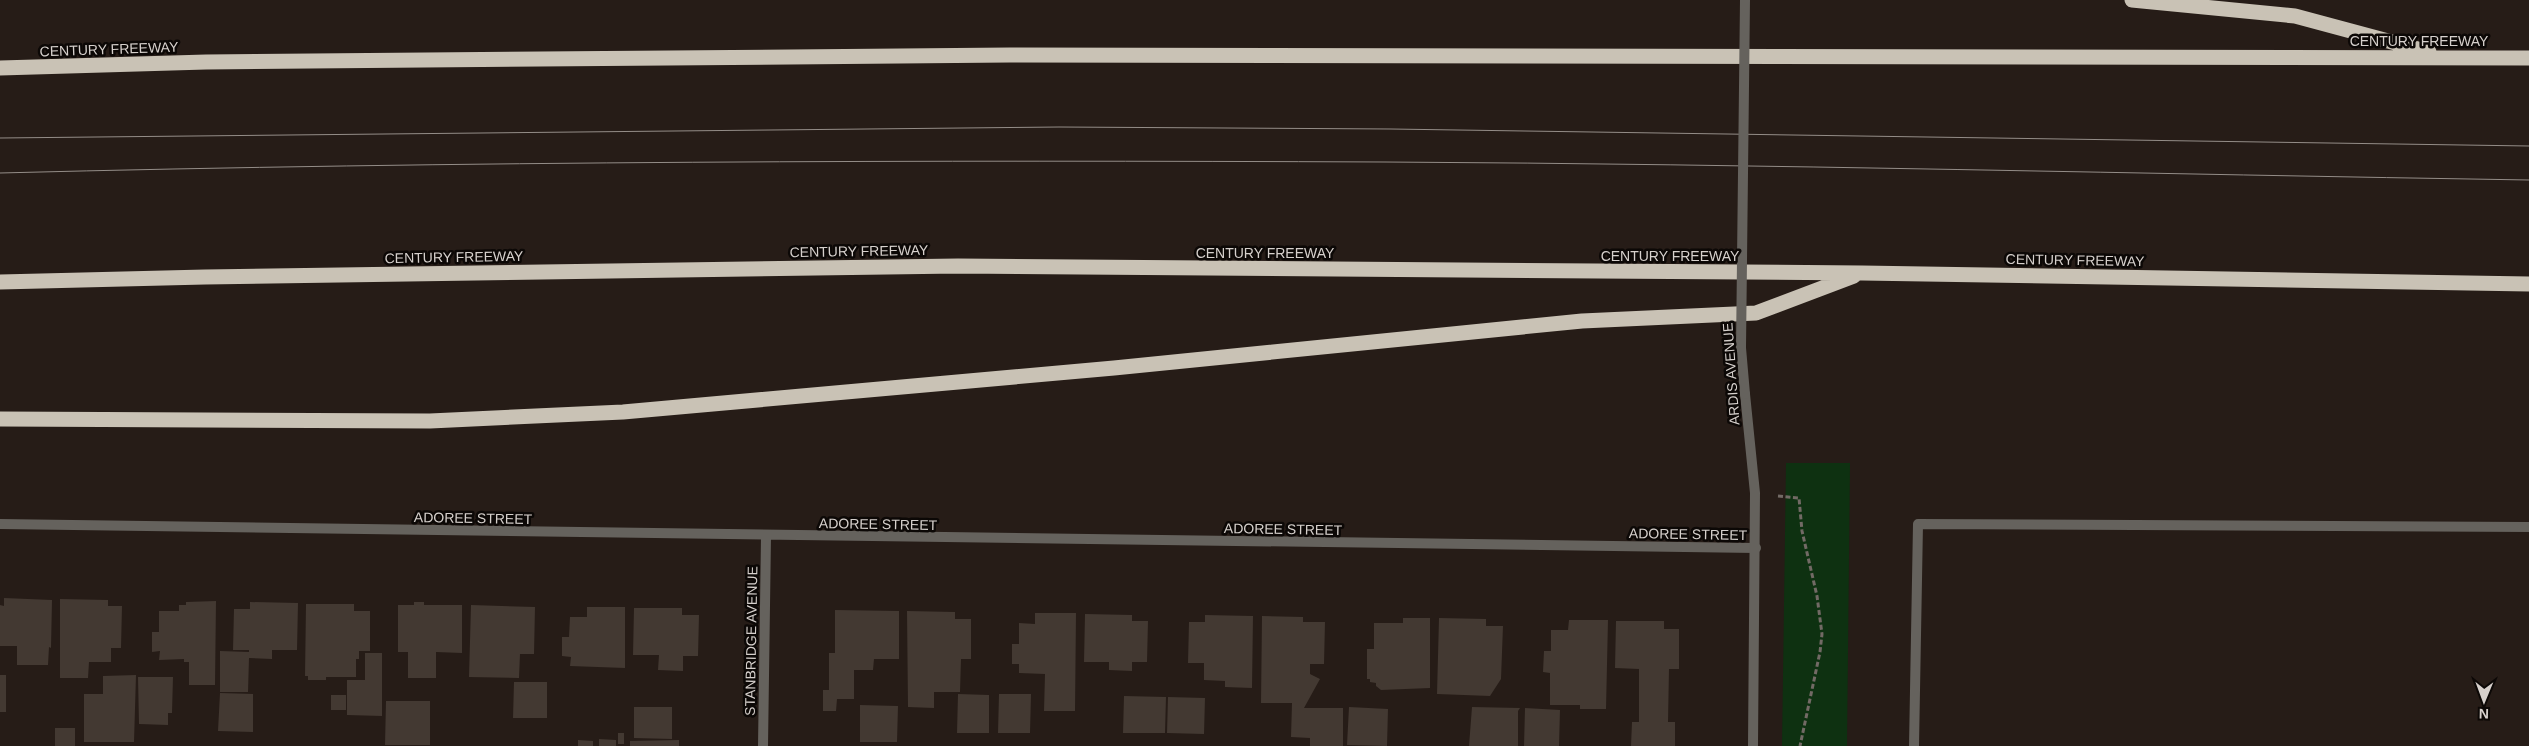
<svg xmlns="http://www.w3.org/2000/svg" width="2529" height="746" viewBox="0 0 2529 746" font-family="Arial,sans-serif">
<rect width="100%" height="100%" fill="#261c17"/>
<path fill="#0e3111" d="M1786,463H1850L1847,746H1782Z"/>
<path fill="#433932" d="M4,598L52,600L51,648L49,647L48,665H17V646H0V605L4,606Z
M60,599L108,600V606H122L121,648H111V662H89L88,678H60Z
M216,601L215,685H189V662H184V659L159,660L160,651L152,652V632H159V611H179V605H186V602Z
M250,602L298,603L297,650H272V659L249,658L248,692H220V651L249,652V650H233L234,609H250Z
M414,602H424V605H462V653L436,652V678H408V652H398V605H414Z
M306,604H354V611H370V651H359V659H356V677H326V680H308V676H305Z
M471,605L535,607L534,654H520L519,678L469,677Z
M587,607H625V668L570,666L571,657L562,656V637H569L570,617H587Z
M634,608H682V615H699L698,656H683V671L658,670L659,655H633Z
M835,610L899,611V659H874L873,670H854V699H837L836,711H823V690H829V653H835Z
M907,611L955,612V619H971V659H961L960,692H934V708L908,707Z
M1035,613H1076L1075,711H1044L1045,674L1019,673V664H1012V644H1019V623L1035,624Z
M1085,614L1132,615V621H1148L1147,662H1132V671L1109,670V662H1084Z
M1205,615L1253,616L1252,688L1225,687V681L1204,680V663H1188L1189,622H1205Z
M1262,616L1303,617V622H1325L1324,664H1310V674L1320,679L1304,708H1343V746H1310V738L1291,737L1292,703H1261Z
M1403,618H1430V688L1381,690L1376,686V683L1370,682V679H1367V649H1374V623H1403Z
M1439,618L1486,619V626H1503L1501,679L1490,696L1437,694Z
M1569,620H1608L1606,709H1580V705H1550V673L1543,672L1544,651H1551V630H1568Z
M1616,621H1664V629H1679V669H1669L1668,722H1675V746H1631L1632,722H1639V669L1615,668Z
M365,653H382V716L347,715V680H365Z
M0,675H6V712H0Z
M136,675L134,742H84V694H103V676Z
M138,677H173L172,713H168V725L139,724Z
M514,682H547V718H513Z
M220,693L253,694V732L218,731Z
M958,694L989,695V733H957Z
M999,694H1031L1030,733H998Z
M331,695H346V710H331Z
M1124,696L1166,697L1165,733H1123Z
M1168,697L1205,698L1204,734L1167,733Z
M386,701H430V745H385Z
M860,705L898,706L897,742H860Z
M634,707H672V739L634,738Z
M1349,707L1388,709L1387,746L1347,745Z
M1472,707L1520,708L1518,711V746H1469Z
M1525,708L1560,710L1559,746H1524Z
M55,728H75V746H55Z
M618,733H624V744H618Z
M599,739L616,740V746H599Z
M578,740L593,741V746H578Z
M679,740V746H630V741Z"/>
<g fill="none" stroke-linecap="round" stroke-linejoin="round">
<path stroke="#726a65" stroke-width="3" stroke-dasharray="5 2.5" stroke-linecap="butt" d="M1778,496L1799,498L1802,531L1817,596L1822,634L1820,652L1800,746"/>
<path stroke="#65625d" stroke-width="10" d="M1914,746L1918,524L2529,527"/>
<path stroke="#65625d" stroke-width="10" d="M0,524L1756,548
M763,746L766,536"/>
<path stroke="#65625d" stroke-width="10" d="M1745,394L1755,493L1753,746"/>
<path stroke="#c9c2b5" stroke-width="15" d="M2132,0L2295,16L2429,52
M0,68L206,62L1010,55L2529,58
M0,282L205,277L958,266L1862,273L2529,284
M0,419L430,421L623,412L1114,368L1582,321L1756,313L1854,276"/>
<path stroke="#948d88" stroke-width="1" d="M0,138L1059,127L1391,129L2529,146
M0,173C462,161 924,160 1385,162C1766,164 2148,174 2529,180"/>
<path stroke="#65625d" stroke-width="10" d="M1745,394L1741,348L1745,0"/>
</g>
<g text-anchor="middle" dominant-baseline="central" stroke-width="5" stroke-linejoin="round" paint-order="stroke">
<g font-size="14" fill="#d6d0cc" stroke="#0c0806">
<text x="2419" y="41">CENTURY FREEWAY</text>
<text transform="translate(109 49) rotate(-2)">CENTURY FREEWAY</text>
<text transform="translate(859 251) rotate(-1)">CENTURY FREEWAY</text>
<text x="1265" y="253">CENTURY FREEWAY</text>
<text x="1670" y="256">CENTURY FREEWAY</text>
<text transform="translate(454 257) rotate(-1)">CENTURY FREEWAY</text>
<text transform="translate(2075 260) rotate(1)">CENTURY FREEWAY</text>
<text transform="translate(1731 374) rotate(-94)">ARDIS AVENUE</text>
<text transform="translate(473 518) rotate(1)">ADOREE STREET</text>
<text transform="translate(878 524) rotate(1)">ADOREE STREET</text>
<text transform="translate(1283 529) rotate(1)">ADOREE STREET</text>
<text transform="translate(1688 534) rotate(1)">ADOREE STREET</text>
<text transform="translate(751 641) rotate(-89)">STANBRIDGE AVENUE</text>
</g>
</g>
<g transform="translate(2484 701) rotate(181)" stroke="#0c0806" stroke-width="4" paint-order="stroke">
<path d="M0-4L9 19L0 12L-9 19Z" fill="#d6d0cc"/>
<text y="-8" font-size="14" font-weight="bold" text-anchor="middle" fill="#d6d0cc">N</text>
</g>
</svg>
